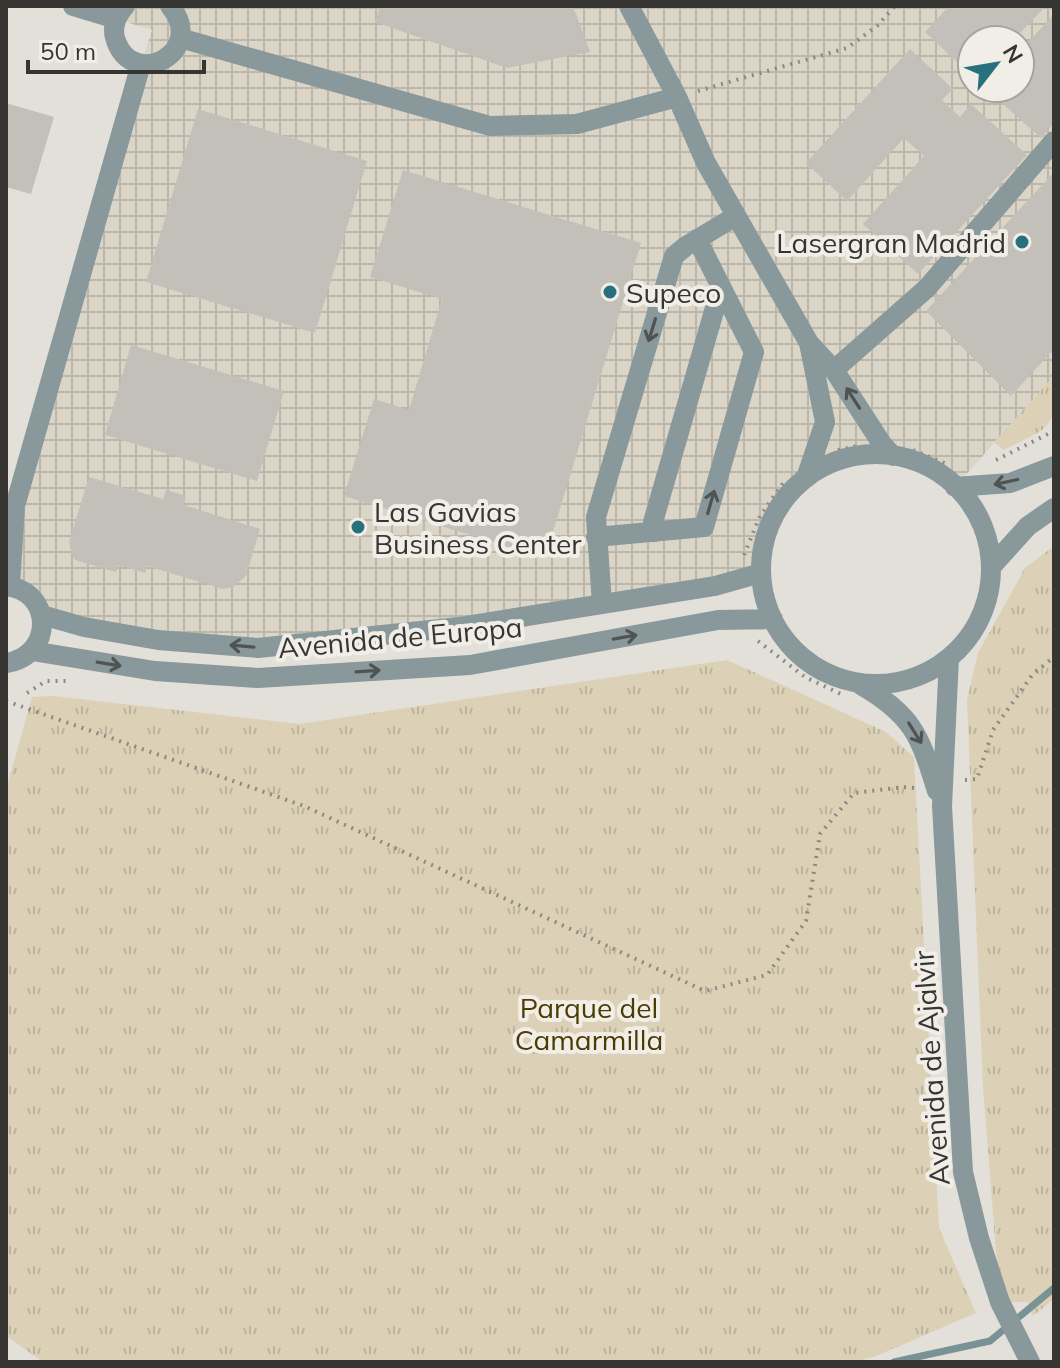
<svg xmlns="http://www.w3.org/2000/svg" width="1060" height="1368" viewBox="0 0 1060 1368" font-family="Mulish,sans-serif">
<defs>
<pattern id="industrial-grid" width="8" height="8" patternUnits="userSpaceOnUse" patternTransform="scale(2)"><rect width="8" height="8" fill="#dad5c7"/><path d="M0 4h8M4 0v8" fill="none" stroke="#bcb7ab"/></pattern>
<pattern id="park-tufts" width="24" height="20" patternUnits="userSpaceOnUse" patternTransform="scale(2)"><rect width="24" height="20" fill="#dcd1b6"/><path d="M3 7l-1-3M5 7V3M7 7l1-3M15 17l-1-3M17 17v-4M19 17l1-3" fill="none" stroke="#bdb49d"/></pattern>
</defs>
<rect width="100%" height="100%" fill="#e3e0da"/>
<path fill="url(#industrial-grid)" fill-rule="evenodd" d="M73,6H1054V376L955,487L928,467L911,460L878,454L833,463L806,478L778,509L766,537L761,573L258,648L42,615L21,589L12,549L130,97L152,30ZM972,40H1020V88H972Z"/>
<path fill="url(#park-tufts)" d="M1054,376C1054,433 1054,424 1004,450L994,442Z
M1054,546V1299L1033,1316L1027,1302H1000L983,1087L967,700L978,653L1025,568Z
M727,660L886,732L914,757L939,1228L976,1313L874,1357L852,1362H43L6,1336V790L32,697L53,696L300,724Z"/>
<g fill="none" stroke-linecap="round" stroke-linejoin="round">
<path stroke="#789296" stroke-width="7" d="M894,1362L990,1341L1054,1288"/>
</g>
<path fill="#c3c0ba" d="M380,6H573L590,52L507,68L375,22Z
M949,6H1046L1013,40H972V76L925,32Z
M1054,14V123L1041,138L985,88H1020V51Z
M910,49L953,89L942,100L960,117L971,104L1027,155L918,274L863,224L924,156L904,138L847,201L806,163Z
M6,103L54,117L31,194L6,187Z
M198,109L367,161L315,333L146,282Z
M403,170L641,243L545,558L344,496L374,399L409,410L442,299L370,277Z
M1054,172V349L1011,396L926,311Z
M131,345L284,391L257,481L105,435Z
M89,477L163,499L166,490L186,496L184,505L260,529L246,576L233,587L223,589L147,566L145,573L118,565L116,572L75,560L72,555L69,542Z"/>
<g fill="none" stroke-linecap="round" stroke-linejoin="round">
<path stroke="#8b8985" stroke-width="4" stroke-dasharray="2 6" stroke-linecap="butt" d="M698,91L847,48L877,26L895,6
M838,450L857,446
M913,450L949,465
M996,460L1054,431
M744,555L760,516L786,479
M758,641L805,677L841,694
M27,693L46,681H67
M6,701L304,806L705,991L767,975L806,921L820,834L854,793L904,787L914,788
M965,780L977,779L993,730L1033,674L1054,657"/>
<path stroke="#88989b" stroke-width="20" d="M73,6L116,19
M125,6C116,16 111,28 116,41C134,91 208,51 170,6
M629,6L677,97L706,163L809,343L834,370L882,444L893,456
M180,38L490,126L577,124L677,97
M834,370L927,288L1054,141
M761 569a115 115 0 1 1 230 0a115 115 0 1 1-230 0Z
M806,478L825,422L809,343
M955,487L1010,483L1054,466
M655,532L653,522L721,287
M596,537L704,527L754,352L697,239
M991,567L1028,526L1054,508
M6,586C54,591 54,656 6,663
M10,586L15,506L141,64
M602,604L596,517L674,256L686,246L736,216
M42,615L84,627L158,640L258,648L459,627L715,586L761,573
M32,651L155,671L258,678L470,665L718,620L773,619
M949,658L942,806L963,1172L979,1238L1000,1302L1030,1362
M861,685C913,715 920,736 937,791"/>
</g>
<defs><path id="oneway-shaft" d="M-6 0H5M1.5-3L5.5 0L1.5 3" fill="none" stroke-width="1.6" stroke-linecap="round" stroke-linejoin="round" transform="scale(2)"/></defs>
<g stroke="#4f5352">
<use href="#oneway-shaft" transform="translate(652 330) rotate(107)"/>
<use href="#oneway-shaft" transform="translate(853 398) rotate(-123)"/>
<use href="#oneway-shaft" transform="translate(1006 482) rotate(168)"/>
<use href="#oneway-shaft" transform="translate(711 502) rotate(-74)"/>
<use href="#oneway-shaft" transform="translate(625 637) rotate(-10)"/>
<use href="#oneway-shaft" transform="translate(242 646) rotate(-175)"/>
<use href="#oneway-shaft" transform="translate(109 664) rotate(9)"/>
<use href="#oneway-shaft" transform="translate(368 671) rotate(-4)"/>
<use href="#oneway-shaft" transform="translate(915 733) rotate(58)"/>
</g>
<g fill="#28707b" stroke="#f0eee7" stroke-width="3">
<circle cx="1022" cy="242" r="8"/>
<circle cx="610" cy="292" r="8"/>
<circle cx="358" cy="527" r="8"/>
</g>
<g text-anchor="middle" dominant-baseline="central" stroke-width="8" stroke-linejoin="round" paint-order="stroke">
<g font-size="28" fill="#363532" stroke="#f0eee7" text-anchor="start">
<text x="1006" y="242" text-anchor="end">Lasergran Madrid</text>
<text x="626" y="292">Supeco</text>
<text x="374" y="511">Las Gavias<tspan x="374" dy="32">Business Center</tspan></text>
</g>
<g font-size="28" fill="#363532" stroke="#f0eee7">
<text transform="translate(400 637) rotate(-5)">Avenida de Europa</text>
<text transform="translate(931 1068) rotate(-94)">Avenida de Ajalvir</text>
</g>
<g font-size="28" fill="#4d3b04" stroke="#f0eee7">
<text x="589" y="1007">Parque del<tspan x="589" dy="32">Camarmilla</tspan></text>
</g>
</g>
<rect width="1060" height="1368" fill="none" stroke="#363532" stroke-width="16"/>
<g transform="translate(996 64) rotate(59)"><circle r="38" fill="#f0eee7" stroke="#a6a49f" stroke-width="2"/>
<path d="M0-6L14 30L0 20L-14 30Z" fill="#28707b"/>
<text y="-12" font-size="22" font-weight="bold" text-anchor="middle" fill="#363532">N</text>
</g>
<path d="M28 60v12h176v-12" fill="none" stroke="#363532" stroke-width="4"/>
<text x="40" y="60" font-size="24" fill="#363532" stroke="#f0eee7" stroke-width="6" paint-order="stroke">50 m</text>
</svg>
